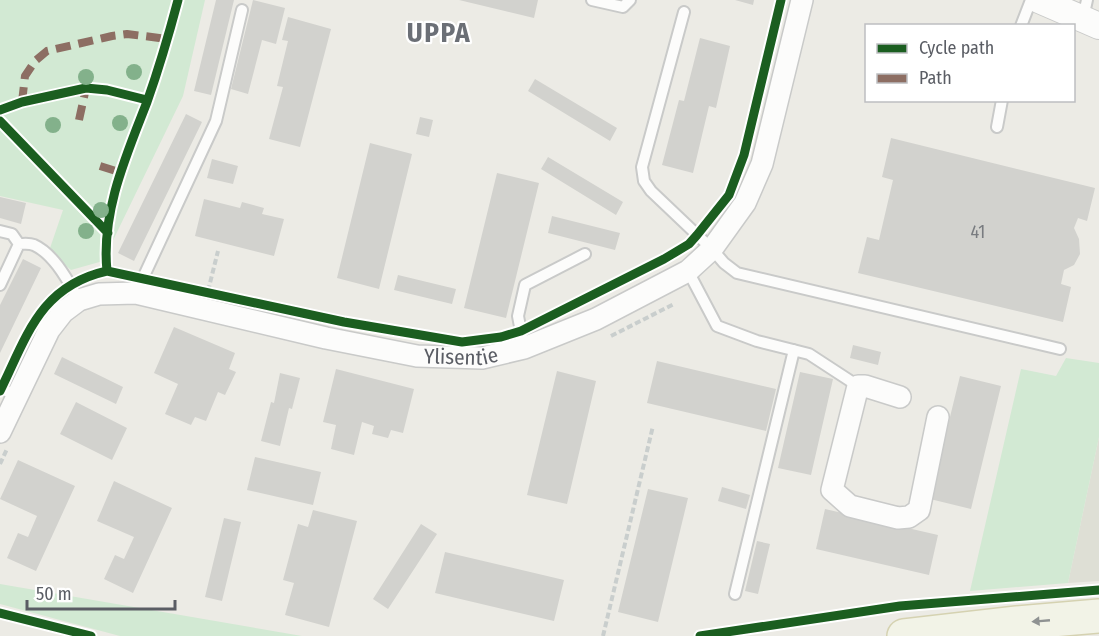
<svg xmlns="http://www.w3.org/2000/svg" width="1099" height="636" viewBox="0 0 1099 636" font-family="'Fira Sans Condensed',sans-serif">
<rect width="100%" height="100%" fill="#ecebe5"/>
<path fill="#dedfd5" d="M1099,437V581L1068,583Z"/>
<path fill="#d2e9d3" d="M0,0H205L183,96L103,261L71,270L49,251L63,210L0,196Z
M1066,358L1099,363V437L1068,583L970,591L1021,369L1056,376Z
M0,584L302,636H120L0,604Z"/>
<path fill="#d2d2ce" d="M216,0H234L211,95L194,91Z
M253,0L285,8L276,44L262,40L248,94L231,89Z
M459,0H538L534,18Z
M735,0H754L753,5Z
M288,17L331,29L300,147L269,139L283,87L277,86L288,41L282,40Z
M700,38L730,46L716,108L709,106L693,173L662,165L679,100L684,101Z
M535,79L617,128L610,141L528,91Z
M186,114L202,122L134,261L118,253Z
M420,117L433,120L429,137L416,134Z
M891,138L1095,188L1087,221L1078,218L1074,228L1079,239L1080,254L1074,265L1064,270L1061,284L1071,287L1063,322L858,273L867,237L879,240L893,180L882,177Z
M370,143L412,154L379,289L337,278Z
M548,157L623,202L616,215L541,169Z
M212,159L238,166L233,184L207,178Z
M497,173L539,183L506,318L464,308Z
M0,197L26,203L21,224L0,218Z
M204,199L240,208L242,202L264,208L262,214L284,219L274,256L195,236Z
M552,216L620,233L615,250L548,233Z
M23,259L41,268L0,353V305Z
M398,275L456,289L452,304L394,290Z
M174,327L235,353L229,369L236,372L225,395L218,392L206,421L195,417L191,425L165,414L178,384L154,373Z
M853,345L881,352L878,365L850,358Z
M62,357L123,387L116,404L54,374Z
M657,361L776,389L766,431L647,403Z
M336,369L414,389L403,433L391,430L388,438L372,434L374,426L362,422L354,455L331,449L336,425L323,422Z
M557,371L596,381L567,504L527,495Z
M800,372L833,379L811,475L778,468Z
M280,373L300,378L292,409L289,408L280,446L261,441L271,402L274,403Z
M960,376L1001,386L971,509L930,499Z
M76,402L127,428L112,460L60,434Z
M255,457L321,472L313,505L247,490Z
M18,460L75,486L36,571L7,558L18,533L28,537L37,516L0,499Z
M114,481L172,508L133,593L104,579L115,555L124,559L134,537L97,521Z
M722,487L750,495L746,509L718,501Z
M648,489L688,498L658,622L618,612Z
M825,509L938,535L929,575L816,549Z
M313,510L357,521L329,627L285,615L294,583L283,580L298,524L308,527Z
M224,518L241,522L222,601L205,597Z
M421,524L437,534L388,609L373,599Z
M757,541L770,544L758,594L745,591Z
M445,552L564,580L554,621L435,593Z"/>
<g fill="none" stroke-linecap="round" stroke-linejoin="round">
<g stroke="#c9cac9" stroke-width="14">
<path id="service" d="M592,0L623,7L630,0
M684,12L642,167L644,181L651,191L712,249L724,263L737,273L1060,349
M1083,18L1087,0
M1021,26L1031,0
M997,127L1002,100
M0,231L12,234L19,244
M688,271L717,326L757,341L809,354L858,386
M0,285L19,244C24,244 29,243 34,245C54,254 68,281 79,300
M136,293L216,121L242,10
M524,348L518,316L525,285L585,254
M0,388L17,396
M735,594L794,350"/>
</g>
<g stroke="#c9cac9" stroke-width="24">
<g id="minor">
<path d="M900,397L865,386H858L832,490L850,506L898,518L909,517L919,510L938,417"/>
<path id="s1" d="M0,432L49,330L63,312L79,300L99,294L136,293L326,338L417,356L482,358L524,348L596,319L688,271L712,249L745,203L762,164L802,0"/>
</g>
</g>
<g stroke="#c9cac9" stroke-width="28">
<path id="tertiary" d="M1039,0L1099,26"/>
</g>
<g stroke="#d5d2b1" stroke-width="36">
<path id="primary" d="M904,636L1017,623L1099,616"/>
</g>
<path stroke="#c9cecd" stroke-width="4" stroke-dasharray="6 3" stroke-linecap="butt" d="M208,291L218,251
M611,336L674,304
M0,464L7,449
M603,636L653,426"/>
<use href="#service" stroke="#fcfcfb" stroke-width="10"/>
<use href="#minor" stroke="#fcfcfb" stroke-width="21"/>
<use href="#tertiary" stroke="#fcfcfb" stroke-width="26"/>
<use href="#primary" stroke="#f2f3e7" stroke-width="33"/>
<path stroke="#8d6e63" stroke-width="8" stroke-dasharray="15 8" stroke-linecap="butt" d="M22,102L25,76L35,61L47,51L112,36L127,34L168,39
M79,120L86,88
M100,166L119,172"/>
<g stroke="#fff" stroke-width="13">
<path id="cycleway" d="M0,110L22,102L86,88L107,90L147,100
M0,121L108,233
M107,271C101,212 126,156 147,102C159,68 169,34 178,0
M0,391C27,336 40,286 107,271L344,322L462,342L501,337L521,331L664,259L689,244L697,235L729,195L744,155L781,0
M0,613L91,636
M700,636L900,606L1099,590"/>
</g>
<use href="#cycleway" stroke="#1b5e20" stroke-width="9"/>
</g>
<g fill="#83b18b">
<circle cx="134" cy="72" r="8"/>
<circle cx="86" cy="77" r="8"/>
<circle cx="120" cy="123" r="8"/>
<circle cx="53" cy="125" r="8"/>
<circle cx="101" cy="210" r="8"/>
<circle cx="86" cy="231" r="8"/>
</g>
<defs><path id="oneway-solid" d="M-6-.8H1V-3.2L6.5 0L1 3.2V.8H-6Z" transform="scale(1.5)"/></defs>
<use fill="#8f9292" href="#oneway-solid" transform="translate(1041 621) rotate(175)"/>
<g text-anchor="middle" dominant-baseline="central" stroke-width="4.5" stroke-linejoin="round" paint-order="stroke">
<g font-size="18" fill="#797c80">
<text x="978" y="232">41</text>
</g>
<g font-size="21" fill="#5a5d64" stroke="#fff">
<text stroke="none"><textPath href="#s1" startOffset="546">Ylisentie</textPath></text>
</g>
<g font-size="27" font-weight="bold" letter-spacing="1.5" fill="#6b6f76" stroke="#fff">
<text x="439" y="33">UPPA</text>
</g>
</g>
<rect x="865" y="24" width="210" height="78" fill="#ffffff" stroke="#bdbec1" stroke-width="1.5"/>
<rect x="877" y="44" width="30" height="9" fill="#1b5e20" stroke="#bdbec1" stroke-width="1.5"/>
<text x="919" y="54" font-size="18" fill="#5a5d64">Cycle path</text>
<rect x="877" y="74" width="30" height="9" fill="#8d6e63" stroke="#bdbec1" stroke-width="1.5"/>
<text x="919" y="84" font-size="18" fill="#5a5d64">Path</text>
<path d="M27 600v9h148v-9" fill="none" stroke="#5a5d64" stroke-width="3"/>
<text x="36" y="600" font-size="18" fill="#5a5d64" stroke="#ffffff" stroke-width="4.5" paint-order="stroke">50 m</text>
</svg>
